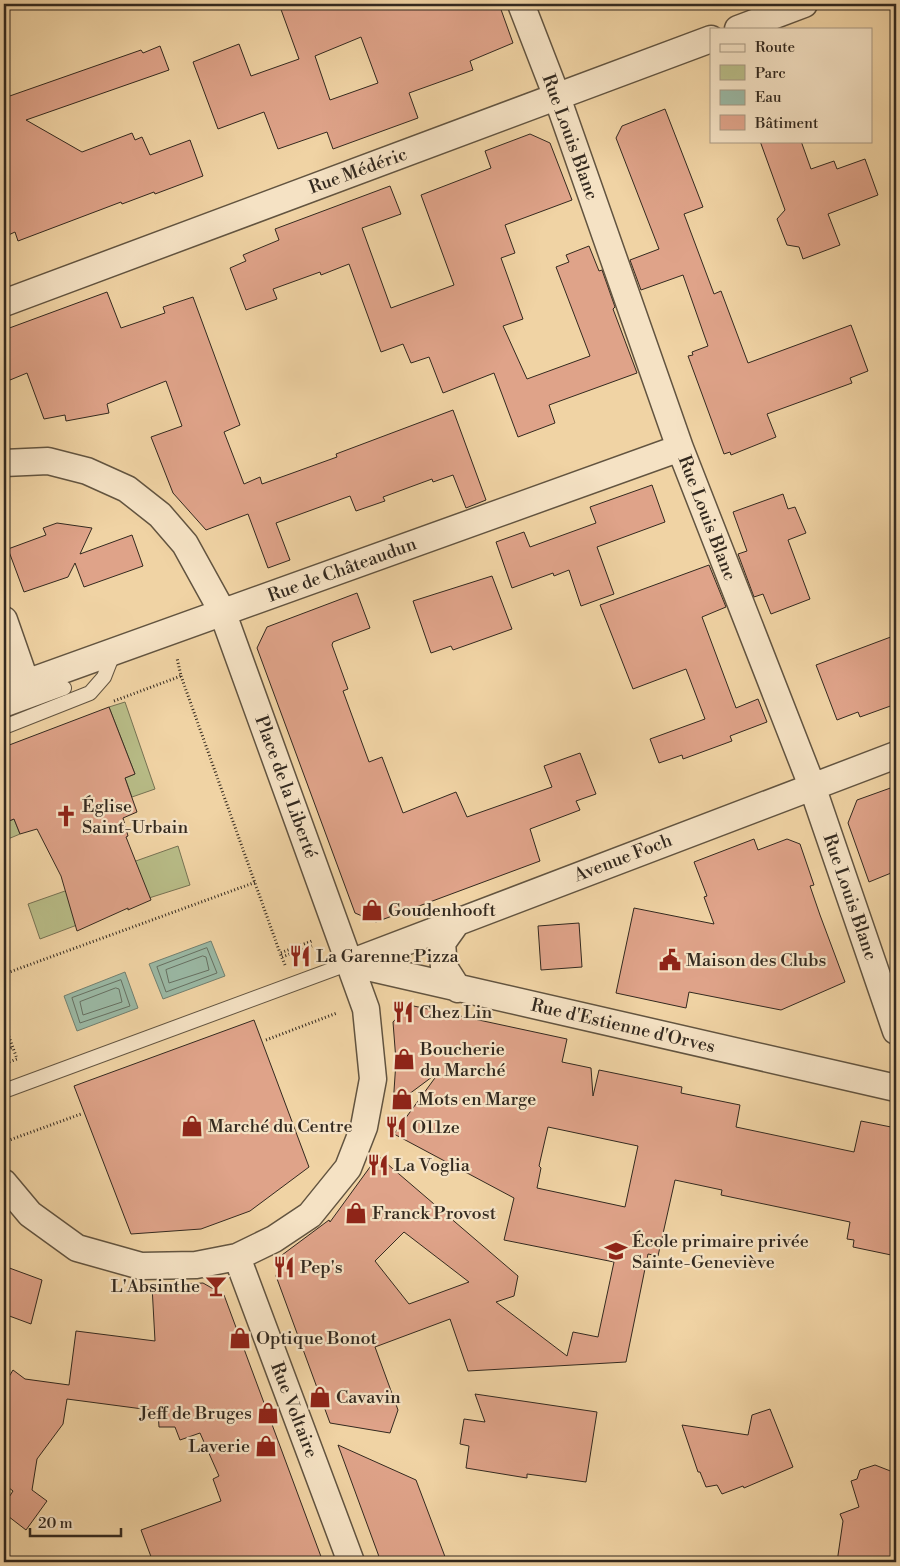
<svg xmlns="http://www.w3.org/2000/svg" width="900" height="1566" viewBox="0 0 900 1566" font-family="'Libre Bodoni',serif">
<rect width="100%" height="100%" fill="#f0d3a4"/>
<filter id="stains"><feTurbulence type="fractalNoise" baseFrequency=".004" numOctaves="4"/><feColorMatrix values="0 0 0 0 .2 0 0 0 0 .09 0 0 0 0 .02 0 0 0 .5 -.17"/></filter>
<radialGradient id="worn" r=".72"><stop offset=".6" stop-color="#630" stop-opacity="0"/><stop offset="1" stop-color="#630" stop-opacity=".3"/></radialGradient>
<path fill="#b8bc87" stroke="#767253" d="M125,702L155,789L132,797L125,778L135,774L109,707Z
M4,814L7,822L14,819L20,834L8,839L4,829Z
M178,846L190,885L149,898L133,862Z
M65,891L67,893L77,925L40,939L28,904Z"/>
<path fill="#9ab8a4" stroke="#717f6f" d="M211,941L225,976L163,999L149,964Z
M125,972L138,1008L77,1031L64,996Z"/>
<g fill="none" stroke-linecap="round" stroke-linejoin="round">
<path stroke="#667062" stroke-width="1" d="M207,948L217,973L166,992L157,967Z
M203,956L206,957L209,970L169,983L166,970Z
M121,980L130,1006L80,1023L72,998Z
M116,988L119,989L122,1002L83,1015L80,1002Z"/>
</g>
<path fill="#dfa389" stroke="#33291f" fill-rule="evenodd" d="M279,4H499L513,43L470,61L473,70L409,93L418,118L333,149L327,132L278,149L264,112L218,129L193,62L239,44L251,76L299,59ZM361,37L378,83L330,100L315,56Z
M160,46L169,70L26,120L82,152L132,133L135,140L142,137L150,155L190,140L203,176L155,194L154,192L122,204L121,202L18,241L15,232L4,237V98L141,50L143,53Z
M665,109L703,207L684,214L714,294L721,291L748,363L851,325L868,371L850,378L852,383L767,414L776,437L731,455L730,452L724,454L688,356L693,355L692,352L708,346L683,275L641,290L630,260L659,249L616,138L622,126Z
M530,134L550,143L572,200L505,225L515,253L501,258L523,319L503,326L527,379L590,356L556,267L569,262L566,255L589,246L599,271L602,270L615,307L613,309L637,373L549,405L555,423L518,437L494,373L443,393L429,357L411,363L403,344L381,352L349,264L321,275L320,272L273,289L277,299L246,310L230,268L246,261L243,255L279,240L275,229L390,186L401,214L362,228L391,308L454,285L421,195L491,168L485,151Z
M760,141H801L811,169L834,161L837,169L865,159L878,195L828,214L840,245L803,259L799,247L787,245L777,219L785,210Z
M107,292L121,328L165,313L163,307L193,297L240,425L224,432L244,484L260,477L262,484L337,457L336,454L453,410L486,500L466,508L453,475L433,482L432,479L383,497L385,501L356,511L350,496L276,523L290,560L268,568L248,514L206,530L173,493L151,437L182,426L166,381L107,404L109,413L66,421L65,415L44,419L27,373L10,380L4,363V330Z
M652,485L665,522L597,547L614,594L581,606L569,570L554,576L553,573L512,588L496,542L524,532L530,547L596,523L590,507Z
M783,494L788,509L795,507L806,533L788,540L810,599L771,614L763,594L754,597L738,554L747,551L733,512Z
M57,523L92,528L80,554L132,535L143,566L84,587L75,563L68,577L24,592L8,549L46,535L43,528Z
M709,565L726,607L702,617L736,708L758,699L767,722L730,736L732,741L683,759L682,755L659,763L650,739L705,719L686,669L633,689L600,605Z
M492,576L512,629L453,650L451,646L431,653L413,601Z
M357,593L370,628L333,642L332,645L348,689L343,691L369,762L382,757L403,813L456,792L467,817L552,787L544,766L580,753L596,794L576,801L580,810L530,829L540,861L376,922L355,913L257,648L267,627Z
M896,635V704L860,717L858,712L837,720L816,665Z
M109,707L135,774L125,778L137,812L123,818L128,836L126,837L151,900L128,910V908L77,931L61,876L37,829L20,834L14,819L4,823V747Z
M896,786V871L869,882L848,823L857,800Z
M754,839L758,850L787,839L800,844L814,885L810,886L820,915L845,982L781,1010L689,992L686,1008L616,993L634,908L714,924L704,897L707,896L694,862Z
M579,923L582,967L541,970L538,926Z
M409,1005L567,1039L562,1062L591,1068L593,1096L599,1070L682,1087L681,1093L740,1105L736,1127L854,1152L861,1121L896,1128V1256L853,1247L854,1240L847,1239L850,1222L721,1195L722,1190L675,1180L658,1256L648,1254L626,1362L468,1371L450,1319L375,1347L398,1410L390,1433L330,1423L276,1276L282,1255L329,1220L330,1222L378,1156L518,1276L514,1296L496,1302L567,1356L573,1332L598,1337L614,1262L504,1240L514,1198L394,1134L440,1071L393,1106L396,1061L393,1022ZM548,1127L638,1146L625,1207L537,1188L541,1168L539,1166ZM404,1232L469,1282L409,1304L375,1261Z
M254,1020L309,1167L250,1211L201,1229L131,1234L74,1086Z
M4,1266L42,1280L31,1324L4,1314Z
M203,1283L224,1295L323,1562H153L141,1530L221,1501L213,1479L219,1476L200,1433L180,1440L175,1427H159L158,1411L67,1399L63,1424L37,1459L32,1490L47,1501L26,1530L4,1513V1505L13,1491L4,1484V1385L13,1370L25,1379L69,1385L76,1331L155,1341L152,1286Z
M475,1394L597,1412L586,1482L527,1474V1478L466,1468L469,1446L460,1444L464,1419L485,1422Z
M770,1409L793,1467L744,1488L743,1486L722,1494L717,1485L706,1487L700,1472H698L682,1425L748,1435L752,1415Z
M338,1445L416,1480L447,1562H381Z
M875,1465L893,1472L896,1482V1559L886,1562H837L843,1521L840,1514L859,1507L851,1481L857,1479L860,1470Z"/>
<g fill="none" stroke-linecap="round" stroke-linejoin="round">
<g stroke="#625440" stroke-width="16">
<path id="lane" d="M4,710L64,688
M4,727L90,693L104,677L115,649
M4,1091L350,963"/>
</g>
<g stroke="#625440" stroke-width="29">
<path id="street" d="M521,4L557,97L680,448L812,786L896,1031
M738,29L804,4
M4,303L711,39
M4,463L48,461L87,471L127,489L160,515L185,544L222,611L366,1009L373,1079L364,1127L348,1168L310,1215L274,1239L237,1257L196,1265L141,1266L77,1248L30,1214L4,1183
M4,620L26,683
M4,691C229,609 454,527 680,448
M457,922L442,943L444,967L458,989
M350,963L896,755
M350,963L896,1088
M237,1257L351,1562"/>
</g>
<path stroke="#33291f" stroke-width="3" stroke-dasharray="1 2.5" stroke-linecap="butt" d="M181,676L280,953
M114,701L181,676L177,658
M282,957L312,946
M285,965L280,953L312,941
M4,974L256,882
M4,1023L17,1059L4,1064
M266,1040L337,1013
M4,1051L13,1047
M4,1142L81,1114"/>
<use href="#lane" stroke="#f5e2c4" stroke-width="14"/>
<use href="#street" stroke="#f5e2c4" stroke-width="26"/>
</g>
<defs>
<g id="church-bare" transform="scale(1.725)"><path d="M-1.2-6h2.4v3.5h3.3v2.4h-3.3V6h-2.4V-.1h-3.3v-2.4h3.3Z" fill="#8f2418" stroke="#f5e2c4" stroke-width="2.5" paint-order="stroke"/></g>
<g id="shop-bare" transform="scale(1.725)"><path d="M-5-2.5h2.3a2.7 3.5 0 0 1 5.4 0H5L5.5 6h-11ZM-1.5-2.5h3a1.5 2.3 0 0 0-3 0Z" fill="#8f2418" stroke="#f5e2c4" stroke-width="2.5" paint-order="stroke"/></g>
<g id="restaurant-bare" transform="scale(1.725)"><path d="M-5-6h1v4h1v-4h1v4h1v-4h1v5L-1.5 .5V6h-2V.5L-5-1ZM5-6V6H3V1.5H1.5Q1.5-4 5-6Z" fill="#8f2418" stroke="#f5e2c4" stroke-width="2.5" paint-order="stroke"/></g>
<g id="civic-bare" transform="scale(1.725)"><path d="M-.6-6.5H3V-4.5H.6V-3L4-1V1h2V6H-6V1h2V-1L-.6-3ZM-1.2 2.5V6h2.4V2.5Z" fill="#8f2418" stroke="#f5e2c4" stroke-width="2.5" paint-order="stroke"/></g>
<g id="school-bare" transform="scale(1.725)"><path d="M0-5L7-2L0 1L-7-2ZM-4 1L0 2.5L4 1V4Q0 6-4 4Z" fill="#8f2418" stroke="#f5e2c4" stroke-width="2.5" paint-order="stroke"/></g>
<g id="bar-bare" transform="scale(1.725)"><path d="M-6-5H6L.8 .8V4.5H3.5V6h-7V4.5H-.8V.8Z" fill="#8f2418" stroke="#f5e2c4" stroke-width="2.5" paint-order="stroke"/></g>
</defs>
<g fill-rule="evenodd">
<use href="#church-bare" x="66" y="816"/>
<use href="#shop-bare" x="372" y="910"/>
<use href="#restaurant-bare" x="300" y="956"/>
<use href="#civic-bare" x="670" y="960"/>
<use href="#restaurant-bare" x="403" y="1012"/>
<use href="#shop-bare" x="404" y="1059"/>
<use href="#shop-bare" x="402" y="1099"/>
<use href="#shop-bare" x="192" y="1126"/>
<use href="#restaurant-bare" x="396" y="1127"/>
<use href="#restaurant-bare" x="378" y="1165"/>
<use href="#shop-bare" x="356" y="1213"/>
<use href="#school-bare" x="616" y="1251"/>
<use href="#restaurant-bare" x="284" y="1267"/>
<use href="#bar-bare" x="216" y="1286"/>
<use href="#shop-bare" x="240" y="1338"/>
<use href="#shop-bare" x="320" y="1397"/>
<use href="#shop-bare" x="268" y="1413"/>
<use href="#shop-bare" x="266" y="1446"/>
</g>
<g text-anchor="middle" dominant-baseline="central" stroke-width="4.5" stroke-linejoin="round" paint-order="stroke">
<g font-size="18" fill="#33291f" stroke="#f5e2c4">
<text transform="translate(570 137) rotate(70)">Rue Louis Blanc</text>
<text transform="translate(358 171) rotate(-20)">Rue Médéric</text>
<text transform="translate(707 518) rotate(69)">Rue Louis Blanc</text>
<text transform="translate(342 570) rotate(-20)">Rue de Châteaudun</text>
<text transform="translate(286 787) rotate(70)">Place de la Liberté</text>
<text transform="translate(623 858) rotate(-21)">Avenue Foch</text>
<text transform="translate(850 897) rotate(71)">Rue Louis Blanc</text>
<text transform="translate(623 1026) rotate(13)">Rue d'Estienne d'Orves</text>
<text transform="translate(294 1410) rotate(69)">Rue Voltaire</text>
</g>
<g font-size="18" fill="#33291f" stroke="#f5e2c4" text-anchor="start">
<text x="82" y="806">Église<tspan x="82" dy="21">Saint-Urbain</tspan></text>
<text x="388" y="910">Goudenhooft</text>
<text x="316" y="956">La Garenne Pizza</text>
<text x="686" y="960">Maison des Clubs</text>
<text x="419" y="1012">Chez Lin</text>
<text x="420" y="1049">Boucherie<tspan x="420" dy="21">du Marché</tspan></text>
<text x="418" y="1099">Mots en Marge</text>
<text x="208" y="1126">Marché du Centre</text>
<text x="412" y="1127">O11ze</text>
<text x="394" y="1165">La Voglia</text>
<text x="372" y="1213">Franck Provost</text>
<text x="632" y="1241">École primaire privée<tspan x="632" dy="21">Sainte-Geneviève</tspan></text>
<text x="300" y="1267">Pep's</text>
<text x="200" y="1286" text-anchor="end">L'Absinthe</text>
<text x="256" y="1338">Optique Bonot</text>
<text x="336" y="1397">Cavavin</text>
<text x="252" y="1413" text-anchor="end">Jeff de Bruges</text>
<text x="250" y="1446" text-anchor="end">Laverie</text>
</g>
</g>
<rect width="900" height="1566" fill="none" stroke="#f0d3a4" stroke-width="20"/>
<rect x="5" y="5" width="890" height="1556" fill="none" stroke="#33291f" stroke-width="2.5"/>
<rect x="10" y="10" width="880" height="1546" fill="none" stroke="#33291f"/>
<rect x="710" y="28" width="162" height="115" fill="#f5e2c4" stroke="#a79882"/>
<rect x="720" y="44" width="25" height="8" fill="#f5e2c4" stroke="#a79882"/>
<text x="755" y="52" font-size="15" fill="#33291f">Route</text>
<rect x="720" y="65" width="25" height="15" fill="#b8bc87" stroke="#a79882"/>
<text x="755" y="78" font-size="15" fill="#33291f">Parc</text>
<rect x="720" y="90" width="25" height="15" fill="#9ab8a4" stroke="#a79882"/>
<text x="755" y="102" font-size="15" fill="#33291f">Eau</text>
<rect x="720" y="115" width="25" height="15" fill="#dfa389" stroke="#a79882"/>
<text x="755" y="128" font-size="15" fill="#33291f">Bâtiment</text>
<path d="M30 1528v8h91v-8" fill="none" stroke="#33291f" stroke-width="2.5"/>
<text x="38" y="1528" font-size="15" fill="#33291f" stroke="#f5e2c4" stroke-width="4" paint-order="stroke">20 m</text>
<rect width="100%" height="100%" filter="url(#stains)"/>
<rect width="100%" height="100%" fill="url(#worn)"/>
</svg>
